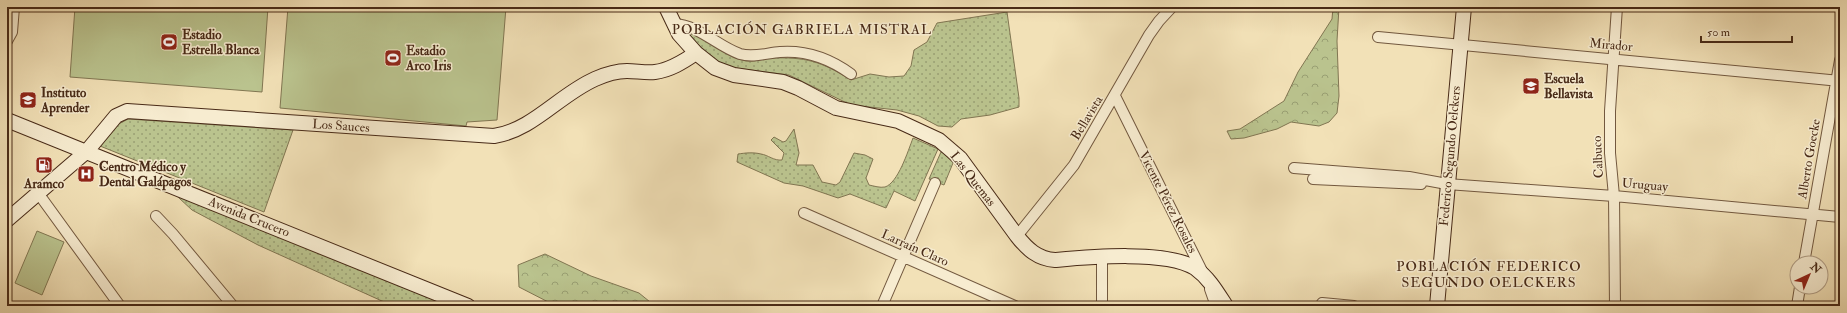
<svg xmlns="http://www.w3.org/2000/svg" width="1847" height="313" viewBox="0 0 1847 313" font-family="'IM FELL Double Pica',serif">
<defs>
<pattern id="grass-dots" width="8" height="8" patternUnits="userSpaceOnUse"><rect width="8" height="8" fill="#bac38e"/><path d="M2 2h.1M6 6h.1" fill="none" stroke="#999f73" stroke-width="1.8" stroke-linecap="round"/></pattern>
<pattern id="forest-crowns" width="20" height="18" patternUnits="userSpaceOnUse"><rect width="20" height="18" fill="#bac38e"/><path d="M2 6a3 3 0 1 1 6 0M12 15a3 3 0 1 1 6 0" fill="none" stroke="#999f73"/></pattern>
</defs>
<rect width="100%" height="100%" fill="#f2e1b7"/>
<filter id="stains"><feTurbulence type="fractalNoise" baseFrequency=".005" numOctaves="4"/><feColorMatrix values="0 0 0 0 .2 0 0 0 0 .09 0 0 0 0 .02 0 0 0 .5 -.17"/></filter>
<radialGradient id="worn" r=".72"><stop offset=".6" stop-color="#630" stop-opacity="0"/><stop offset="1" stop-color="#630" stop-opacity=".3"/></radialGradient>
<path fill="url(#grass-dots)" stroke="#817652" d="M1007,12L1019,98V107L990,115L961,119L952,127L938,126L919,116L897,110L851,105L789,75L735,68L719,62L705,52L689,34L692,33C710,41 725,57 746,61C754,62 762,59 770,58C807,57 820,61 851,80L870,74L889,77L904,76L911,66L914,50L927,42L937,23Z
M128,119L293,130L264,212L100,146L115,126Z
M794,129L799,153L796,165H813L822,182L836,185L840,182L854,153L865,155L873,159L866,178L869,185C874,186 880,188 885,187C898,183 908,151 913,138L938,149L915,201L894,191L886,208L850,194L838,198L803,186L784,183L737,162L738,154C745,153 753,152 761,154C768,155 774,161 782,160L784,153L771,140L774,137L783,142L786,141Z
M941,152H943L953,163L944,185L929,179Z
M166,186L459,306H393L258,245L192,210Z"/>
<path fill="url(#forest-crowns)" stroke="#817652" d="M1333,7H1339L1337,41L1339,96L1337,113L1329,122L1319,126L1291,122L1277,129L1244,138L1231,139L1227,131L1240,129L1284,101L1298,72L1332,19Z
M545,254L591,276L639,293L655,306H556L519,287L518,265Z"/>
<path fill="#bac38e" stroke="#817652" d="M75,7H268L262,92L70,77Z
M288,7H506L497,120L467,122L466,126L280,108Z
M37,231L64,242L42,295L15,283Z"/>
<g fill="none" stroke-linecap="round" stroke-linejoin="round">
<g stroke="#72583f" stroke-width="12">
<path id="street" d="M674,24C699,25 717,46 740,54C753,58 767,53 780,52C807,50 829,58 851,74
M1378,37L1840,81
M7,41L12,32L14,7
M1115,96L1203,273
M1294,168L1409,177L1447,184L1614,196L1840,217
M1313,179L1421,184
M38,193L120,306
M804,213L1015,306
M156,216L173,234L233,306
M1017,236L1074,165L1149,35L1159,21L1172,7
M1102,256V306
M1804,263L1840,60
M1210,289L1216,306
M1322,303L1354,306
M882,306L935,183
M1615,306L1614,196L1610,153V111L1617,7
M1797,306L1800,287"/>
</g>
<g stroke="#482a17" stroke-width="16">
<path id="secondary" d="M666,7L679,34L696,53L715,68L734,75L783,82L798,88L836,108L898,121L939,140L960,158L1017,236C1027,249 1038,259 1055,260C1089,257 1166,250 1195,268C1209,278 1217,292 1226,306
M7,120L468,306
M7,220L87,151L116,116L127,111L494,136C533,130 559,95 595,79C604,75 616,71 627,71C636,71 646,73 655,72C670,70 683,62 696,53
M1437,306L1464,7"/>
</g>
<use href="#street" stroke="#f7ecd0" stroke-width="10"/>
<use href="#secondary" stroke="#f7ecd0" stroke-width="14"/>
</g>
<defs>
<g id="stadium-square" transform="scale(0.9)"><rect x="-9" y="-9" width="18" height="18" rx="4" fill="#8f2418" stroke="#f7ecd0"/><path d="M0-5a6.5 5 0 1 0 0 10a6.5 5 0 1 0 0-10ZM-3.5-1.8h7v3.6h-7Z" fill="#fff"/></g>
<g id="school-square" transform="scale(0.9)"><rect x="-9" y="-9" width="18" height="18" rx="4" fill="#8f2418" stroke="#f7ecd0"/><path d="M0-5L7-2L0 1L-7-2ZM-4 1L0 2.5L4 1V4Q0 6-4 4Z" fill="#fff"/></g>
<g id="fuel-square" transform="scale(0.9)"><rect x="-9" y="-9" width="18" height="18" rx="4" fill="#8f2418" stroke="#f7ecd0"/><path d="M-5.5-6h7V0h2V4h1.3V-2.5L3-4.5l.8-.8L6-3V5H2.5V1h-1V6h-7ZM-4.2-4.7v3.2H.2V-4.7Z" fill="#fff"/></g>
<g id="hospital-square" transform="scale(0.9)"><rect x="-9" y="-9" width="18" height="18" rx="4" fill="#8f2418" stroke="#f7ecd0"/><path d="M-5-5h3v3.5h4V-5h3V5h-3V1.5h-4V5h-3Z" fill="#fff"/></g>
</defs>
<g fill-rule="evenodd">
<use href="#stadium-square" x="169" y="42"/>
<use href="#stadium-square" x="393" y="58"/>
<use href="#school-square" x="1531" y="86"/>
<use href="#school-square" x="28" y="100"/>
<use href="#fuel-square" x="44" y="165"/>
<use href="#hospital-square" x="86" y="174"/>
</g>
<g text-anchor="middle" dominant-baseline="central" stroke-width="3" stroke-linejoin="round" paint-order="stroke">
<g font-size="13" font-weight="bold" fill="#482a17" stroke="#f7ecd0" text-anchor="start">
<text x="182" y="35">Estadio<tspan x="182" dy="15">Estrella Blanca</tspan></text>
<text x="406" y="51">Estadio<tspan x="406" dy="15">Arco Iris</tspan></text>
<text x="1544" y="79">Escuela<tspan x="1544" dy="15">Bellavista</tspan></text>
<text x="41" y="93">Instituto<tspan x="41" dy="15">Aprender</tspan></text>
<text x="99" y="167">Centro Médico y<tspan x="99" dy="15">Dental Galápagos</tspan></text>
<text x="44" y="184" text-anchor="middle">Aramco</text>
</g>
<g font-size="13" fill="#482a17" stroke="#f7ecd0">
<text transform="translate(1611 45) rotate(5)">Mirador</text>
<text transform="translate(1087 118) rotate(-59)">Bellavista</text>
<text transform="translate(341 126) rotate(4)">Los Sauces</text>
<text transform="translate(1450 156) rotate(-85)">Federico Segundo Oelckers</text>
<text transform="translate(1598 157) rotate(-93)">Calbuco</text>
<text transform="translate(1809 159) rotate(-80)">Alberto Goecke</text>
<text transform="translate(973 179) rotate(52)">Las Quemas</text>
<text transform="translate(1645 185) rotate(5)">Uruguay</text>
<text transform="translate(1168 202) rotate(63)">Vicente Pérez Rosales</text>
<text transform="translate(249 217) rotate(22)">Avenida Crucero</text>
<text transform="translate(915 248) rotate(24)">Larraín Claro</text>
</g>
<g font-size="14" letter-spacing="1" fill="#482a17" stroke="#f7ecd0">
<text x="802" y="29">POBLACIÓN GABRIELA MISTRAL</text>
<text x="1489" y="266">POBLACIÓN FEDERICO<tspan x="1489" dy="16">SEGUNDO OELCKERS</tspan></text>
</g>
</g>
<rect width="1847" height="313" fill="none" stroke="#f2e1b7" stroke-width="24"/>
<rect x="8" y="8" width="1831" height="297" fill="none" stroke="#482a17" stroke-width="2"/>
<rect x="12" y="12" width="1823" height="289" fill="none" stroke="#482a17"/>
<g transform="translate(1809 275) rotate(44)"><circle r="19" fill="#f7ecd0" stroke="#b19e86"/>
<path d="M0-3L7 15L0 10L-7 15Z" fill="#8f2418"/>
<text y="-6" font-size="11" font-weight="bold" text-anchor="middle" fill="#482a17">N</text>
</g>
<path d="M1701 36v6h91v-6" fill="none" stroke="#482a17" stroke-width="2"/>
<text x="1707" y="36" font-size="12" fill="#482a17" stroke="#f7ecd0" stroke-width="3" paint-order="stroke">50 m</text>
<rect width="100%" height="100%" filter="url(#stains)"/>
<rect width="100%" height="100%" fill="url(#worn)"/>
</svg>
